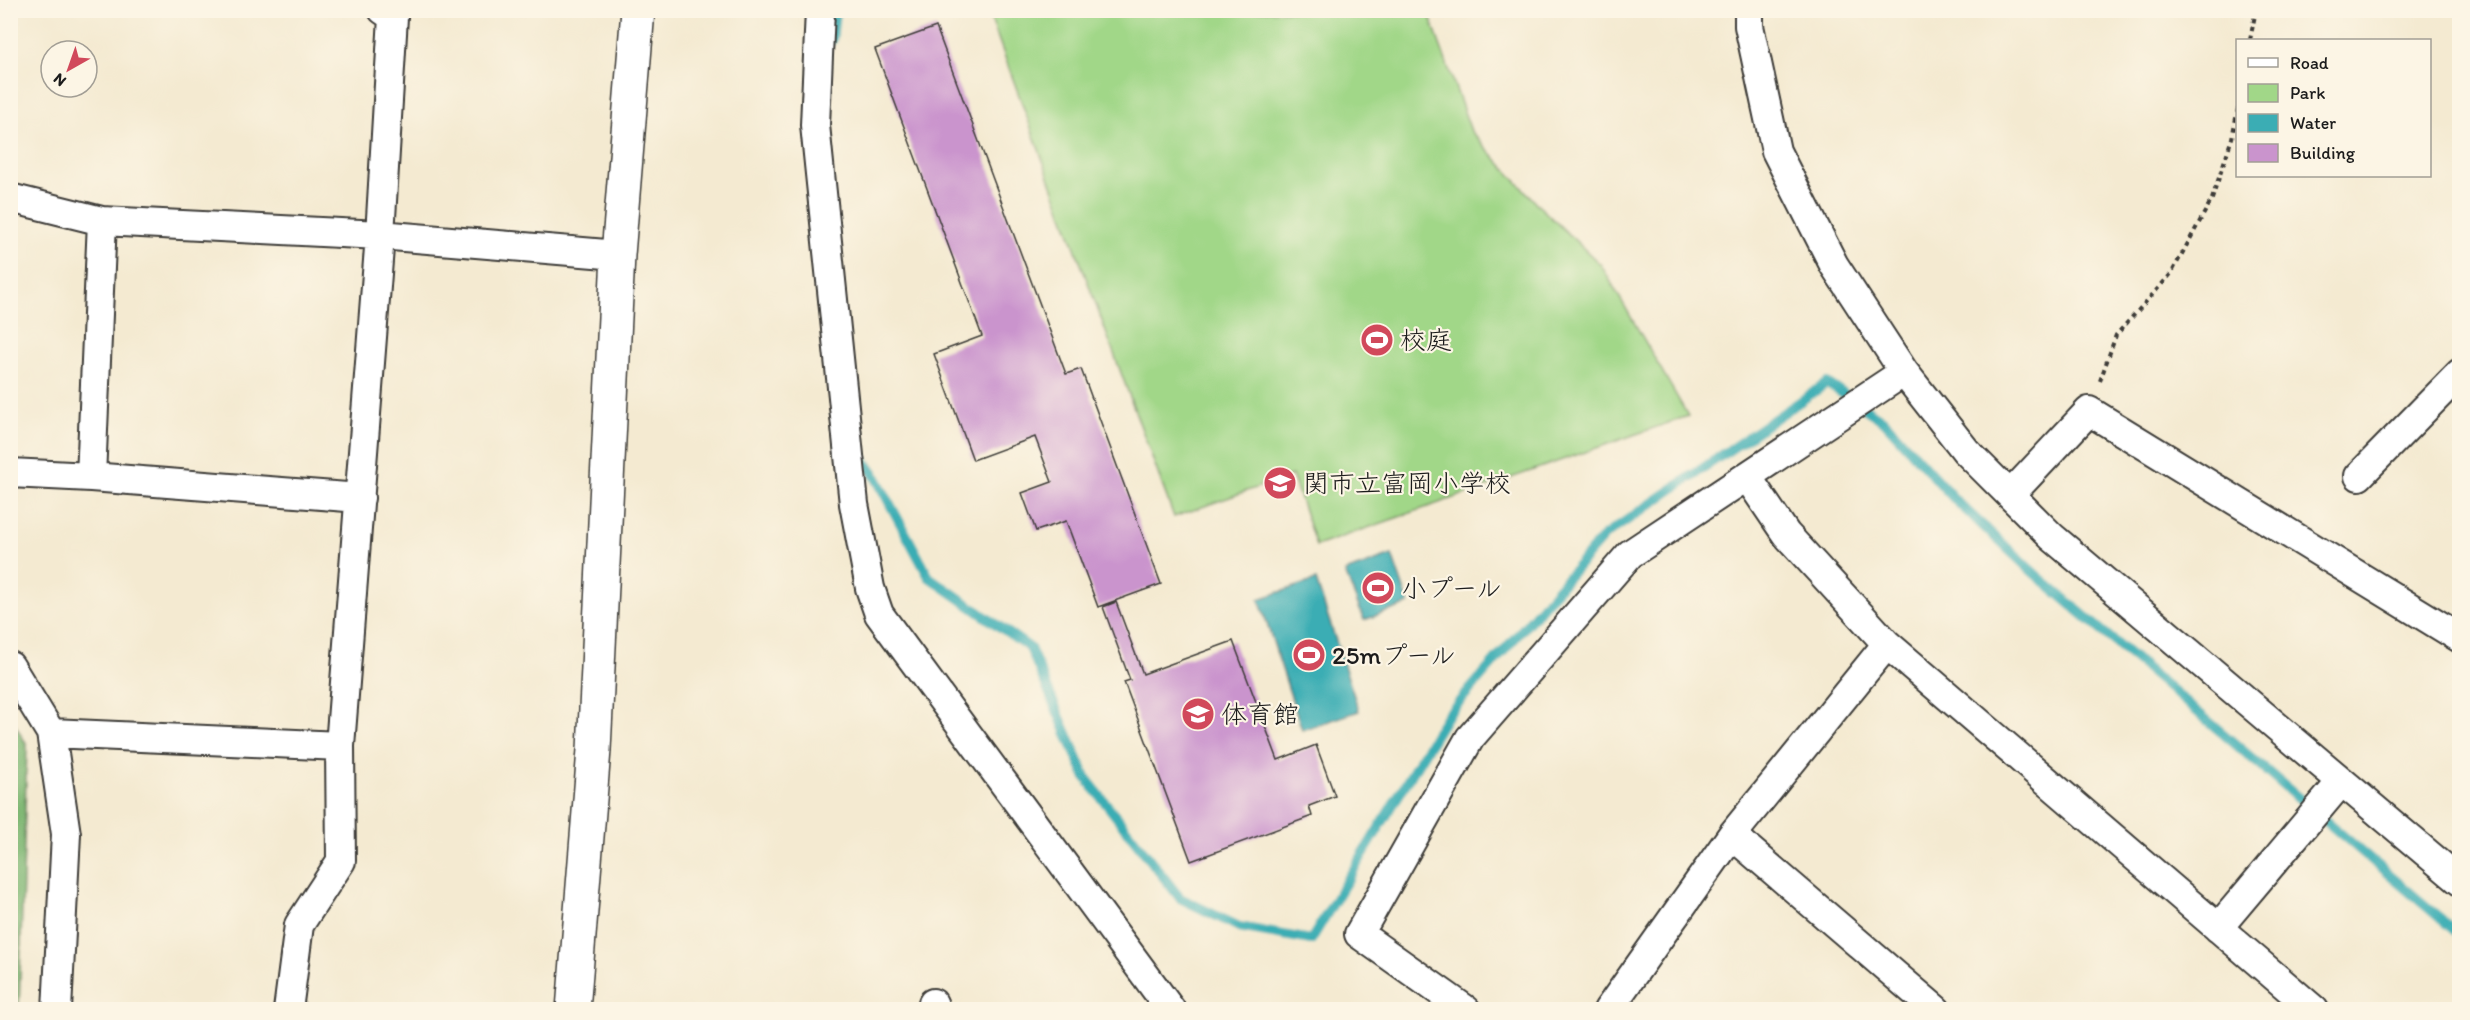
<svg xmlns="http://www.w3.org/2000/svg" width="2470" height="1020" viewBox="0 0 2470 1020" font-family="Itim,'Klee One',sans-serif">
<rect width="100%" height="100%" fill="#fcf5e5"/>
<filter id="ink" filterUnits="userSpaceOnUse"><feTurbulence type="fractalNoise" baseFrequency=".0167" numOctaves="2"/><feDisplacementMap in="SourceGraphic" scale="12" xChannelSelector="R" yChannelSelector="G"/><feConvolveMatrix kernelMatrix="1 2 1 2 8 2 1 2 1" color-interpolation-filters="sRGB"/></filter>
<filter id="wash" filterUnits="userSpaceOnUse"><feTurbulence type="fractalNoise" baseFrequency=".008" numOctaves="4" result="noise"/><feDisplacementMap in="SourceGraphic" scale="24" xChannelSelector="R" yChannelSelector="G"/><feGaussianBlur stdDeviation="1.35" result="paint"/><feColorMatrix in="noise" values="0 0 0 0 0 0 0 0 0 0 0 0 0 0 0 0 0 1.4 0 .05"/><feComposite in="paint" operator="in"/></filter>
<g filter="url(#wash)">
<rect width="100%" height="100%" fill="#f4ead1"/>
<path fill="#a1d788" stroke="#5e7a52" stroke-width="1.5" d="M988,11H1428L1471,131L1539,206L1601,265L1688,416L1316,546L1292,475L1174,517Z"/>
<path fill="#80b874" stroke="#4e6a48" stroke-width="1.5" d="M11,718L27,745L19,1010L10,1009Z"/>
<path fill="#3badb4" stroke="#2c6468" stroke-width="1.5" d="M1392,555L1409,604L1364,620L1345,572Z
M1316,580L1359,711L1302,730L1259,599Z"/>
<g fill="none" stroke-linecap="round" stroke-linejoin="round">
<path stroke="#3badb4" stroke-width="10" d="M832,40L835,10
M858,452L875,476L929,577L1030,648L1086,778L1180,898L1239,927L1311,940L1446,717L1604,536L1827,383L1884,421L1956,501L2035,574L2460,935"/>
</g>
<g id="blocks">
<path fill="#ca94cd" d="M936,27L1066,374L1081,369L1161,584L1098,607L1066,521L1036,531L1022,493L1052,482L1035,437L973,460L934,354L982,336L875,49Z
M1116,602L1143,674L1233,641L1278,760L1316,745L1335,796L1309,806L1312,816L1191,861L1124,682L1130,680L1103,607Z"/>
</g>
</g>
<g filter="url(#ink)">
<use href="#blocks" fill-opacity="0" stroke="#3c3b37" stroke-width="1.5"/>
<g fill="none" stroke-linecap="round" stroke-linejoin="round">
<g stroke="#3c3b37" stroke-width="32">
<path id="street" d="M820,10L815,125L854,504L870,588L879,614L1171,1010
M1749,10V26L1776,151L1834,265L1904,372L1966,451L2052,537L2460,881
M10,198L102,221L380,235L618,255
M10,473L91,477L360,498
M2359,476L2460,373
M91,477L102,221
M1748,478L1786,534L1887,644L2314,1010
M2010,495L2089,411L2460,638
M10,666L51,733L66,834L57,1010
M51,733L340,746
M1732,835L1936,1010
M2218,928L2341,782
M933,1003L936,1010
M288,1010L299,925L341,861L340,746L380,235L393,17L383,10
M1466,1010L1359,934L1470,738L1630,554L1904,372
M1608,1010L1732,835L1887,644"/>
</g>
<g stroke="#3c3b37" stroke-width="36">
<path id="secondary" d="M573,1010L594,750L618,255L638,10"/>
</g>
<path stroke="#3c3b37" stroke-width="4" stroke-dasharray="4.5 4.5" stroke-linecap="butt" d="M2250,40L2256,10
M2100,381L2116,335L2171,274L2212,199L2232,138L2238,108"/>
<use href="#street" stroke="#fff" stroke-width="28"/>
<use href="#secondary" stroke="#fff" stroke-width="33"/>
</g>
</g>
<defs>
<g id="stadium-disc" transform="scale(1.725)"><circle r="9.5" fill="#d1495b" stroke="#fcf5e5"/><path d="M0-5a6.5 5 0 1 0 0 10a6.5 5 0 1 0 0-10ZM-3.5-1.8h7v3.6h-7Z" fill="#fff"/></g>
<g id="school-disc" transform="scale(1.725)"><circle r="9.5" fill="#d1495b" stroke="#fcf5e5"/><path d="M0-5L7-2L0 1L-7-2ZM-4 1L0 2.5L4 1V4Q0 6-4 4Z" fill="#fff"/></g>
</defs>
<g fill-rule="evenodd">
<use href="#stadium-disc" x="1377" y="340"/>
<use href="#school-disc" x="1280" y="483"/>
<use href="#stadium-disc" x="1378" y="588"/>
<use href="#stadium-disc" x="1309" y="655"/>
<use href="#school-disc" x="1198" y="714"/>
</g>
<g text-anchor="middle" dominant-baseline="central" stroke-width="4.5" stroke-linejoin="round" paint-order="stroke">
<g font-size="26" fill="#1c1c1c" stroke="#fcf5e5" text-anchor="start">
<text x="1400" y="340">校庭</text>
<text x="1303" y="483">関市立富岡小学校</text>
<text x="1401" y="588">小プール</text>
<text x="1332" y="655">25mプール</text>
<text x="1221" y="714">体育館</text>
</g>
</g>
<rect width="2470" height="1020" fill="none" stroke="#fcf5e5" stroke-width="36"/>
<rect x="2236" y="39" width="195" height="138" fill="#fcf5e5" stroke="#a29e95" stroke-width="1.5"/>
<rect x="2248" y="58" width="30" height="9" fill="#ffffff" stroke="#a29e95" stroke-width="1.5"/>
<text x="2290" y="69" font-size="18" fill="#1c1c1c">Road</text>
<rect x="2248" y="84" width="30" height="18" fill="#a1d788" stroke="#a29e95" stroke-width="1.5"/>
<text x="2290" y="99" font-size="18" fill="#1c1c1c">Park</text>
<rect x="2248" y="114" width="30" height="18" fill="#3badb4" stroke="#a29e95" stroke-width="1.5"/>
<text x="2290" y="129" font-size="18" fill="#1c1c1c">Water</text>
<rect x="2248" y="144" width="30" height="18" fill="#ca94cd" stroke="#a29e95" stroke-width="1.5"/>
<text x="2290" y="159" font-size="18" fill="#1c1c1c">Building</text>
<g transform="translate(69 69) rotate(220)"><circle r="28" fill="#fcf5e5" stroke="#a29e95" stroke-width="1.5"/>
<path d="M0-4.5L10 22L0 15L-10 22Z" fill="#d1495b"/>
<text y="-9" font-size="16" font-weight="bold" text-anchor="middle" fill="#1c1c1c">N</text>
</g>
</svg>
